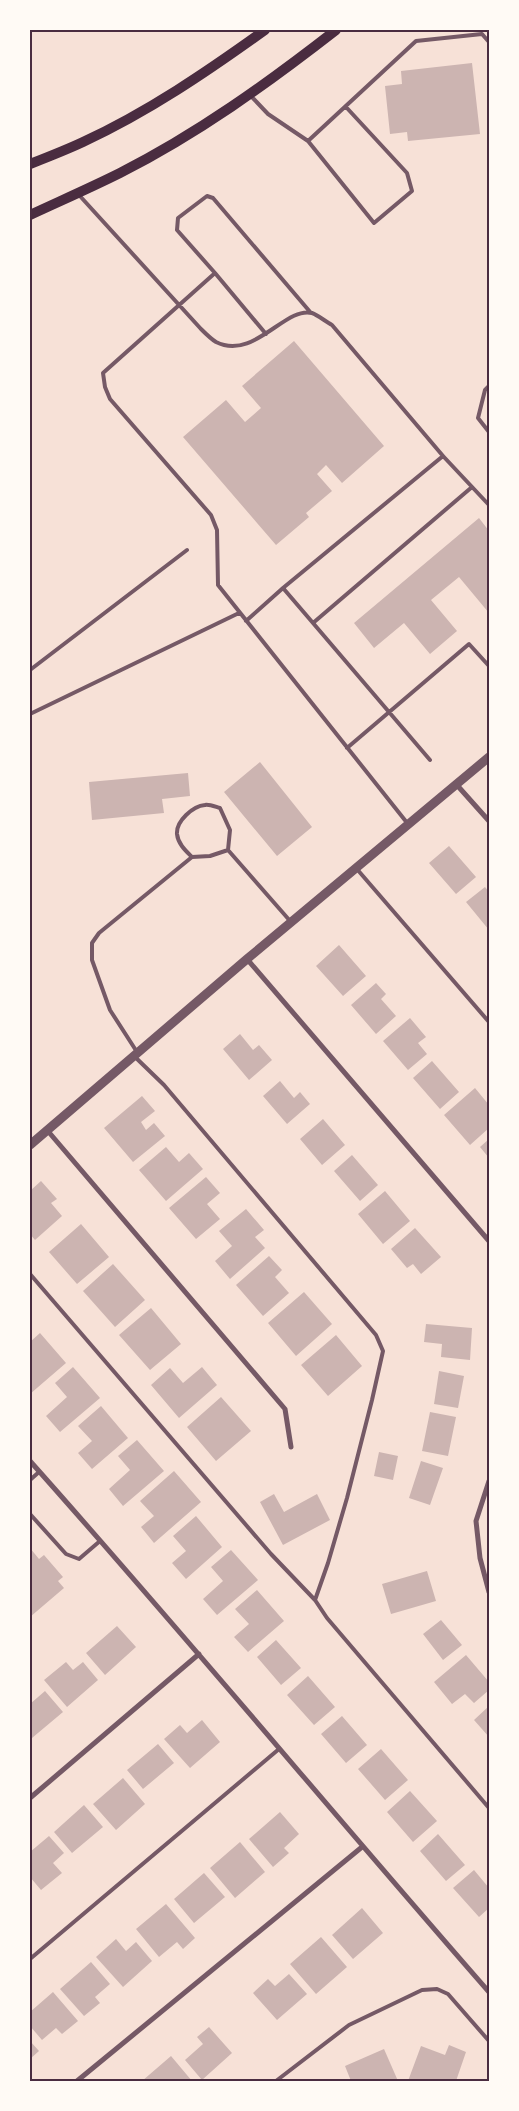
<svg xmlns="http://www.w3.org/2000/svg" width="519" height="2111" viewBox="0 0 519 2111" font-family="'Noto Serif',serif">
<rect width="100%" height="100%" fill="#f7e1d7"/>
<path fill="#ccb4b1" d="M472,63L480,134L408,141L407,132L390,134L385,86L402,84L401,71Z
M294,341L384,446L342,483L326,465L317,474L332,491L306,513L309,517L276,545L183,437L226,400L245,422L261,408L242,386Z
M479,518L489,531V613L459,577L431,600L457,631L430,654L404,623L374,648L354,623Z
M260,762L312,827L277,856L224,792Z
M188,773L190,796L162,799L164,813L92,820L89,782Z
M449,846L476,877L456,894L429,863Z
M485,887L489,892V930L466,902Z
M339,945L366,976L343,996L316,966Z
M376,983L386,994L381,999L396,1016L376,1034L351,1005Z
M410,1018L426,1037L418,1043L427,1054L408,1070L383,1041Z
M240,1034L253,1050L259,1045L272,1060L249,1080L223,1049Z
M432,1061L459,1092L440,1109L413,1078Z
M280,1081L294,1098L300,1092L310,1104L287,1124L263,1096Z
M475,1088L489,1105V1128L470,1145L444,1115Z
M142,1096L155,1111L141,1122L146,1130L154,1123L165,1136L133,1162L104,1128Z
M323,1119L345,1145L322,1165L300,1139Z
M489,1139V1158L480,1147Z
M166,1147L179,1162L189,1153L203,1169L166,1201L139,1170Z
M352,1155L378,1185L360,1201L334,1171Z
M206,1177L220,1193L207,1204L220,1219L196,1239L169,1208Z
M41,1181L57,1199L51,1203L62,1216L35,1240L30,1234V1191Z
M385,1191L410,1221L383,1244L358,1214Z
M246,1209L264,1230L255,1237L265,1248L230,1279L215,1261L232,1246L219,1231Z
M81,1224L109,1257L77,1284L49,1252Z
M415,1228L441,1257L421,1274L413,1264L407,1268L391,1249Z
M269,1256L282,1270L275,1277L289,1293L263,1316L236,1285Z
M113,1264L145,1300L115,1327L83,1291Z
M304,1292L332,1324L296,1356L268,1323Z
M151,1308L181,1344L150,1370L119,1335Z
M426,1324L472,1328L470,1360L441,1357L442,1344L424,1342Z
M40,1333L66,1363L30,1394V1342Z
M336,1335L362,1366L328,1396L301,1365Z
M73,1367L100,1398L60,1432L46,1416L67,1397L55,1383Z
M202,1367L217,1385L179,1418L151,1385L170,1368L183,1383Z
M439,1371L464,1376L458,1408L434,1404Z
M221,1397L251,1431L216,1461L187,1427Z
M101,1406L128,1438L92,1469L78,1453L92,1441L78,1426Z
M430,1412L456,1417L448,1456L422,1451Z
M137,1440L164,1471L123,1506L109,1489L130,1470L118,1456Z
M379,1452L398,1456L393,1480L374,1476Z
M421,1461L443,1468L430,1505L409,1498Z
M174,1471L201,1502L154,1543L141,1527L154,1516L140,1501Z
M274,1494L284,1512L317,1494L330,1520L283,1545L260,1502Z
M196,1516L222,1547L186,1579L172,1563L186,1551L173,1536Z
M30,1548L39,1559L44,1555L63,1577L58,1581L64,1588L30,1617Z
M231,1550L258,1580L217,1615L203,1599L223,1581L211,1567Z
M427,1571L436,1601L391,1614L382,1584Z
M257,1590L284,1621L248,1652L234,1637L249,1624L235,1609Z
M441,1620L462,1645L443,1660L423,1634Z
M117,1626L136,1647L105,1675L86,1653Z
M276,1640L301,1668L281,1685L257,1657Z
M466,1655L489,1682V1690L474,1703L465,1694L452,1704L434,1682Z
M66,1662L73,1670L83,1662L98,1680L67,1707L44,1680Z
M308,1676L335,1707L314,1725L287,1695Z
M45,1691L63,1712L32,1738L30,1736V1704Z
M489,1706V1737L474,1720Z
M342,1716L367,1745L346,1763L321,1734Z
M202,1720L220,1742L190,1768L164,1739L180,1725L187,1733Z
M158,1744L174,1763L143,1789L127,1770Z
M381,1749L408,1780L385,1800L358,1769Z
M123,1778L145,1804L116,1830L93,1804Z
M410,1791L437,1821L413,1842L387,1812Z
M84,1805L103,1827L72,1853L54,1832Z
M280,1812L299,1834L284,1848L289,1853L273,1867L249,1839Z
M438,1834L465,1865L446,1881L420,1851Z
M49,1836L64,1853L53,1863L62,1873L41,1890L30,1877V1852Z
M240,1842L265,1872L235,1898L210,1868Z
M474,1870L489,1888V1908L479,1917L453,1888Z
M204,1873L225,1897L194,1923L174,1899Z
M166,1904L195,1938L183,1949L177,1942L159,1957L136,1929Z
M362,1908L383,1933L353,1959L332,1935Z
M321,1937L347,1967L316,1994L290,1964Z
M116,1939L126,1951L136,1942L152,1961L123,1987L96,1957Z
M91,1962L110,1984L95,1997L100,2003L84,2016L60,1989Z
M289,1974L307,1994L277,2020L253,1993L268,1979L275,1986Z
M53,1992L78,2021L62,2034L56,2028L42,2040L30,2026V2012Z
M209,2027L232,2053L202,2080L185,2060L203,2044L197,2037Z
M30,2041L39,2051L30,2059Z
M449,2045L466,2052L456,2081H408L421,2046L445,2055Z
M384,2049L398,2081H351L345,2066Z
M171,2056L192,2081H142Z"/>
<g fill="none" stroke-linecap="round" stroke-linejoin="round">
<path stroke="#755966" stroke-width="4" d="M250,95L268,114L308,141L416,41L482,34L489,42
M308,141L374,223L412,191L407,173L346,107
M79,195L201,329C205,333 211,339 216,342C254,361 285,306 312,313C318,315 326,322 332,325L443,456L489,505
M215,273L266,334
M311,313L213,198L207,196L178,218L177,230L215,273L103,373L105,387L110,399L211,515L217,530L218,585L408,824
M489,386L485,390L478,418L489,432
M283,588L443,456
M246,621L283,588L313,623L472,487
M313,623L430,760
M30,670L187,550
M30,714L239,613
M347,748L469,644L489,666
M192,857C186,851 178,844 177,834C176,821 193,806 205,805C209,804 216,807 220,808L230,830L228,850
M356,868L489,1022
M137,1052L110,1010L92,960V943L99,933L192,857L210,856L228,850L291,922
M134,1056L164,1085L376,1335L383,1351L372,1400L347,1498L328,1563L315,1600L327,1618L489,1808
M30,1274L271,1554L315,1600
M30,1480L39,1472
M30,1514L66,1554L79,1559L100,1541
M30,1959L279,1749
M276,2081L349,2025L422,1990L437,1989L448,1994L489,2041"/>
<path stroke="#755966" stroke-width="5" d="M456,784L489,821
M247,959L489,1241
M47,1130L285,1409L291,1447
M30,1461C186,1636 335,1816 489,1992
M489,1481L476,1521L480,1558L489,1592
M30,1798L199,1654
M77,2081L362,1847"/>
<path stroke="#755966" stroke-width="9" d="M30,1145L247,959L489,757"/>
<path stroke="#4a2c40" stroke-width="10" d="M30,164C48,157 66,150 83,142C148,112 208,71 265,30
M30,215C60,201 90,188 120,173C197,134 268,83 336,30"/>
</g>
<rect width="519" height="2111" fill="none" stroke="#fffaf5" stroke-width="62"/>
<rect x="31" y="31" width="457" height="2049" fill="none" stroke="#4a2c40" stroke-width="2"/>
</svg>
